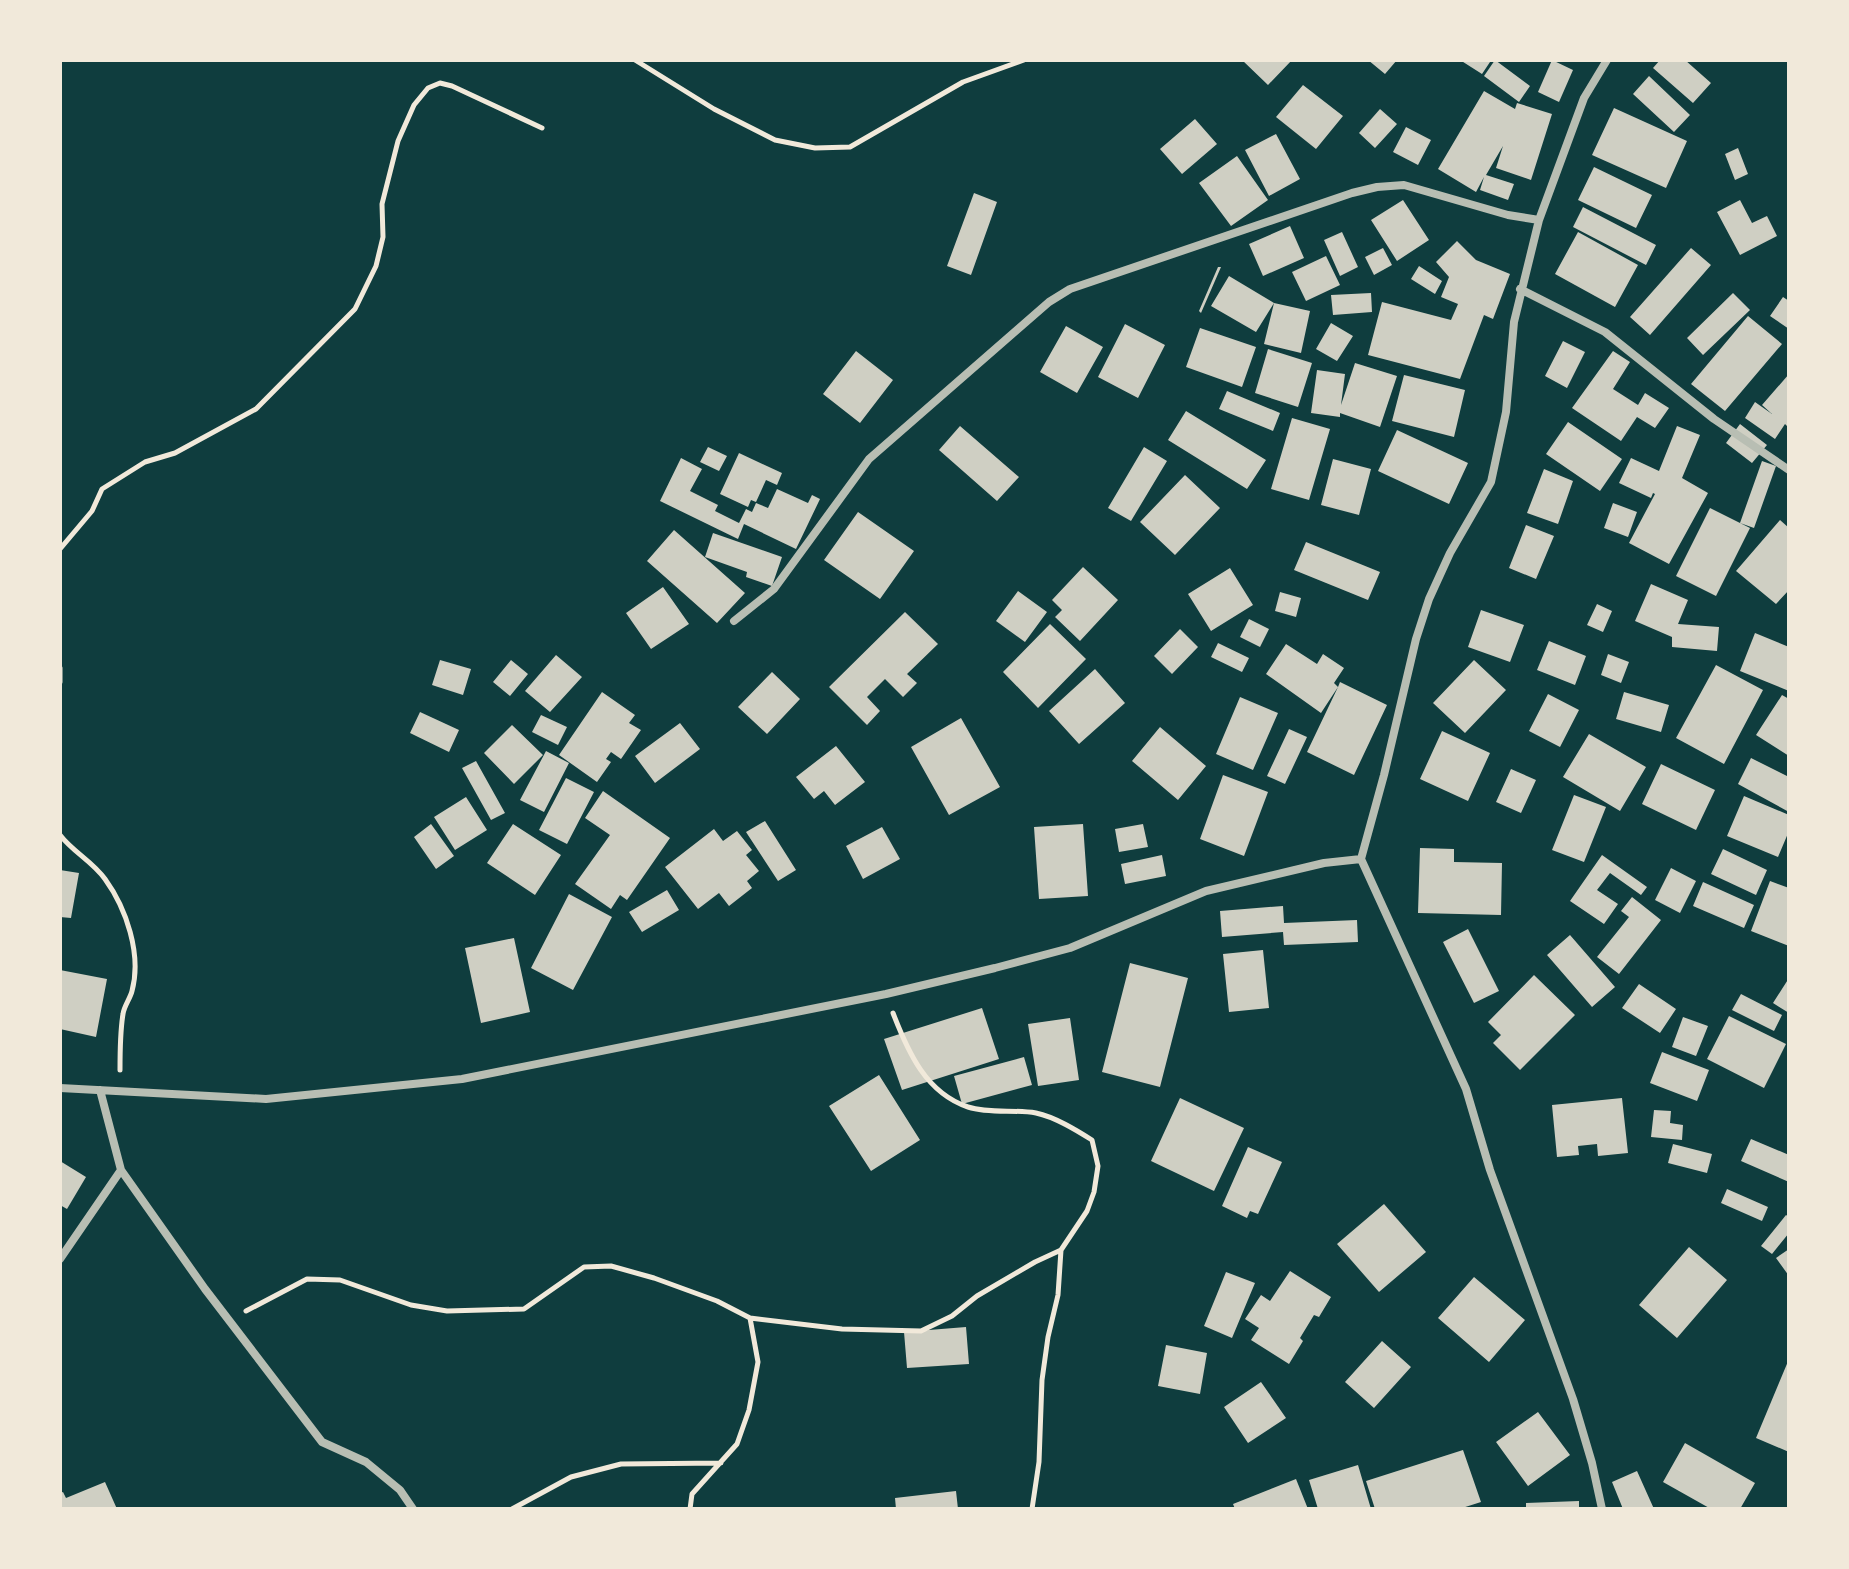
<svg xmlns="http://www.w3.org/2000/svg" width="1849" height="1569" viewBox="0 0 1849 1569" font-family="'Archivo Narrow',sans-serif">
<rect width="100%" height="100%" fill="#0f3d3e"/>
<path fill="#cfcfc3" d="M1242,60H1292L1268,85Z
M1368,60H1397L1385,74Z
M1460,60H1487L1490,62L1482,74Z
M1495,60L1530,86L1519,102L1484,76Z
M1552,60L1573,70L1559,102L1538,92Z
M1660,60H1685L1711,83L1693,103L1653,68Z
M1649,76L1690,115L1674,132L1633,94Z
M1303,85L1343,116L1316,149L1276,117Z
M1484,91L1515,109L1517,103L1552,114L1531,180L1496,168L1503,146L1486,175L1514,184L1508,200L1480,190L1484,177L1476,192L1438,169Z
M1614,108L1687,141L1666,188L1592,155Z
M1380,109L1397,124L1375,148L1359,133Z
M1195,119L1217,144L1182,174L1160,149Z
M1406,127L1431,140L1418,165L1393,152Z
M1276,134L1300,179L1269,196L1245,150Z
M1738,148L1748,174L1735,180L1725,154Z
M1237,156L1268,200L1231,226L1199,183Z
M1594,167L1652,195L1636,228L1578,200Z
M974,193L997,202L971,275L947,266Z
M1403,200L1429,240L1397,261L1371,220Z
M1740,200L1752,223L1767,216L1777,236L1740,255L1717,212Z
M1583,207L1656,245L1646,265L1573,227Z
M1290,226L1304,258L1263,276L1249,244Z
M1342,232L1358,267L1340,276L1324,240Z
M1578,232L1638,265L1615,307L1555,274Z
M1457,241L1476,260L1510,274L1493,319L1484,315L1460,379L1368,355L1382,302L1451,320L1458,304L1441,297L1449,277L1436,262Z
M1383,248L1392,265L1374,275L1365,257Z
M1691,248L1711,265L1650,335L1630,317Z
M1326,256L1340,285L1306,301L1292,272Z
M1419,266L1442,281L1435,294L1411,279Z
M1218,267H1221L1201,313L1199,311Z
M1229,276L1274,303L1256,332L1211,306Z
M1371,293L1372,312L1333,315L1331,295Z
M1733,293L1750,310L1703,355L1687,338Z
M1783,297L1789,301V329L1770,316Z
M1274,303L1310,311L1301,353L1264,344Z
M1748,316L1782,344L1725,411L1691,384Z
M1331,323L1353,336L1337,361L1316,349Z
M1125,324L1165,345L1138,398L1098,377Z
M1066,326L1103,347L1077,393L1040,372Z
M1200,328L1256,347L1242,387L1186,367Z
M1563,341L1585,352L1567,388L1545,376Z
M1268,349L1312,363L1298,407L1255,393Z
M856,351L893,380L860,423L823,394Z
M1613,351L1630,362L1613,389L1638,405L1645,393L1669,408L1655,428L1637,417L1621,441L1572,408Z
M1355,363L1397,376L1380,427L1340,413V417L1311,413L1317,370L1345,374L1341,405Z
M1789,374V428L1785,424L1775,439L1745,418L1755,402L1772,414L1762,405Z
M1404,375L1465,390L1454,437L1392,421Z
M1227,391L1280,413L1273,431L1219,409Z
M1186,411L1266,460L1247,489L1168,440Z
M1292,418L1330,429L1309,500L1271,489Z
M1568,422L1622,459L1600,491L1546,454Z
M1740,424L1767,445L1752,463L1726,443Z
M960,426L1019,477L997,501L939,450Z
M1677,426L1700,435L1682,478L1708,493L1669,564L1629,543L1655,494L1653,493L1651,498L1619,483L1631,458L1659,471Z
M1397,430L1468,463L1449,504L1378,471Z
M708,447L727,456L719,471L700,462Z
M1144,447L1167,461L1131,521L1108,508Z
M739,453L782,473L777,485L766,480L756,502L751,500L748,507L720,494Z
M681,458L702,469L690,491L718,505L715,511L739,523L746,509L752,512L756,503L768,508L777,489L808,503L812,495L820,499L796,549L744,524L738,539L660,501Z
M1333,459L1371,469L1359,515L1321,505Z
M1762,461L1776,466L1754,528L1740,523Z
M1544,469L1573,481L1558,524L1527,513Z
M1185,475L1220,508L1175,555L1140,522Z
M1613,503L1637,512L1628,537L1604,528Z
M1710,508L1750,528L1716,596L1676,576Z
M858,512L914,551L880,599L824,560Z
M1780,520L1789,528V590L1776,604L1736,571Z
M1526,525L1554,536L1536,579L1509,568Z
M674,530L745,593L717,623L647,561Z
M713,533L782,557L772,586L746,577L747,572L705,557Z
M1306,542L1380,572L1368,600L1294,570Z
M1083,567L1118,600L1080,641L1055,617L1062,610L1052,600Z
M1230,568L1253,605L1211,631L1188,594Z
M1651,584L1688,600L1678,624L1719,627L1717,651L1672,647V637L1635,621Z
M663,587L689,624L651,649L626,613Z
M1018,591L1047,612L1025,642L996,621Z
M1280,592L1301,598L1296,617L1275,611Z
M1597,604L1612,611L1603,632L1587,625Z
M1481,610L1524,625L1510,662L1468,647Z
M905,612L938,644L907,674L917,683L903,697L885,679L867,697L880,711L867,725L829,687Z
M1249,619L1269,629L1260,647L1240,637Z
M1050,624L1086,659L1038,708L1003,672Z
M1180,629L1198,647L1172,674L1154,656Z
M1755,633L1789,647V691L1740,671Z
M1549,641L1586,656L1575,685L1537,670Z
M1218,643L1249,658L1242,672L1211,657Z
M1286,644L1317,664L1323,654L1344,668L1334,683L1338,687L1340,682L1387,705L1354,775L1307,752L1338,687L1321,713L1266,674Z
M1608,654L1629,662L1621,683L1601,675Z
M556,655L582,677L550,712L525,691Z
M440,660L471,669L463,695L432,685Z
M511,660L528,674L510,696L493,682Z
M1474,660L1506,690L1465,733L1433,703Z
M1716,665L1763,690L1724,764L1676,738Z
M1095,669L1125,703L1079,744L1049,711Z
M772,672L800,699L767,734L738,707Z
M602,692L635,715L629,723L641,730L621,759L611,752L606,759L611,762L597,782L559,755Z
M1624,692L1669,705L1661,732L1616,719Z
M1548,694L1579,710L1560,747L1529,731Z
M1782,695L1789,699V756L1756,735Z
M1240,697L1278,713L1253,770L1216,754Z
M420,712L459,730L449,752L410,733Z
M541,715L567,727L558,745L532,732Z
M961,718L1000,787L949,815L911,747Z
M680,723L700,749L655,783L635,756Z
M512,725L543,755L514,784L484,753Z
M1160,727L1206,766L1178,800L1132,761Z
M1289,729L1307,737L1285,784L1267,776Z
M1442,731L1490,753L1468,801L1420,779Z
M1589,734L1646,767L1620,811L1563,777Z
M836,746L865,782L835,805L824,791L814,799L796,777Z
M546,751L569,763L544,812L520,800Z
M1751,758L1789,777V812L1738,784Z
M476,761L505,813L491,820L462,768Z
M1661,764L1715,790L1696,830L1642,804Z
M1511,769L1536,780L1521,813L1496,802Z
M1223,775L1268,792L1244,856L1200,839Z
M566,778L594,792L567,844L539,830Z
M603,791L670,838L627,900L620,895L611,909L575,884L610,835L585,818Z
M1574,795L1606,807L1584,862L1552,850Z
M1744,796L1789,815V831L1778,857L1727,836Z
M466,797L487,830L455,850L434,817Z
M765,821L796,870L778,881L746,832Z
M431,824L454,856L436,869L414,837Z
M513,824L561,855L535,895L487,863Z
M1083,824L1088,896L1039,899L1034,827Z
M1143,824L1148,847L1119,852L1115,829Z
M882,827L900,859L863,879L846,846Z
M714,829L723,841L737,831L752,850L746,855L759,871L747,881L752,888L729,906L719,893L698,909L665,867Z
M1420,848L1454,849V862L1502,863L1501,915L1418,913Z
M1723,849L1767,870L1756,895L1711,874Z
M1162,855L1166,876L1125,884L1121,864Z
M1602,855L1647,887L1641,895L1610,873L1597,890L1618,904L1604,924L1570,901Z
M1671,868L1696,881L1680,913L1655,900Z
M60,870L79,873L71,918L60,917Z
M1770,881L1789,888V946L1751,931Z
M1703,882L1754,905L1744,928L1693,906Z
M667,890L679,910L642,932L629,912Z
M569,894L612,917L573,990L531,968Z
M1632,897L1661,920L1619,974L1597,957L1629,917L1621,911Z
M1283,906L1284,923L1357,920L1358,942L1284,945L1283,932L1222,937L1220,911Z
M1468,929L1499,991L1474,1003L1443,942Z
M1570,935L1615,987L1592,1007L1547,955Z
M514,938L530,1012L481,1023L465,948Z
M1263,950L1269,1008L1229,1012L1223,954Z
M1130,963L1188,978L1160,1087L1102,1072Z
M60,970L107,979L96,1037L60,1029Z
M1534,975L1575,1015L1520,1070L1493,1043L1501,1035L1488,1022Z
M1789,978V1013L1773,1003Z
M1639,984L1676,1009L1660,1033L1622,1008Z
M1741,994L1782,1015L1774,1031L1732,1010Z
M982,1008L999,1059L902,1090L884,1039Z
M1729,1016L1786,1044L1764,1088L1707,1059Z
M1683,1017L1708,1026L1696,1056L1672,1047Z
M1070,1018L1079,1080L1038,1086L1028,1024Z
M1662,1052L1709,1070L1697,1101L1650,1083Z
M1024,1057L1032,1085L962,1104L954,1076Z
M879,1075L920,1140L871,1171L829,1106Z
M1180,1098L1244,1128L1214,1191L1151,1161Z
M1622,1098L1628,1153L1598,1156L1597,1144L1578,1146L1579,1155L1557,1157L1552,1105Z
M1654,1110L1671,1111L1670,1123L1683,1125L1682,1140L1651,1137Z
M1751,1139L1789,1155V1182L1741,1161Z
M1673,1144L1712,1154L1707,1173L1668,1163Z
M1248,1147L1282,1162L1258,1214L1250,1211L1247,1218L1222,1206Z
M60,1161L86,1177L67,1209L60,1205Z
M1727,1189L1768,1207L1762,1221L1721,1203Z
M1384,1204L1426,1252L1379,1292L1337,1244Z
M1786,1215L1789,1217V1233L1772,1254L1761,1246Z
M1689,1247L1727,1280L1677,1338L1639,1305Z
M1789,1249V1276L1776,1258Z
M1290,1271L1331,1297L1319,1317L1314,1315L1300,1338L1303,1341L1289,1364L1251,1340L1259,1328L1245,1319L1261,1295L1270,1301Z
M1226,1272L1255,1283L1232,1338L1204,1326Z
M1474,1277L1525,1320L1489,1362L1438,1318Z
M966,1327L969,1364L907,1368L904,1332Z
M1382,1341L1411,1367L1374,1408L1345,1382Z
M1166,1345L1207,1353L1200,1394L1158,1386Z
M1789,1359V1452L1756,1438Z
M1261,1382L1286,1418L1248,1443L1224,1407Z
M1538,1412L1570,1455L1528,1486L1496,1442Z
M1685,1443L1755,1483L1740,1509H1711L1663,1482Z
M1463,1450L1481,1502L1459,1509H1375L1366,1481Z
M1358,1465L1371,1509H1318L1309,1480Z
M1637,1471L1654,1509H1623L1612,1482Z
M1296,1479L1308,1509H1235L1233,1504Z
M105,1482L117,1509H60V1493L63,1492L66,1498Z
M956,1491L958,1509H896L895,1498Z
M1579,1501V1509H1526V1503Z"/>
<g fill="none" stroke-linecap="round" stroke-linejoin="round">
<path stroke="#f1e9da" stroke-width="5" d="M635,60L714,109L775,140L815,148L850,147L963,82L1024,60
M60,549L92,511L102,489L145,462L175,453L256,409L355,309L376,266L383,237L382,204L398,141L414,105L428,88L440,83L452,86L542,128
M60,668V682
M60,835C73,852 92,861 105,879C126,908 142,954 132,991C130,999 124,1006 123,1014C120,1032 120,1051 120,1070
M246,1311L307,1279L340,1280L411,1305L447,1311L524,1309L584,1267L611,1266L654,1278L717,1301L750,1318L842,1329L921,1331L952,1316L977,1296L1035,1262L1061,1250L1087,1211L1094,1192L1098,1166L1092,1140C1076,1130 1055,1117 1036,1113C1014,1109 990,1114 968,1107C926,1093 908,1052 893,1013
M512,1509L571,1477L621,1464L721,1463
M690,1509L692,1494L737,1444L749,1410L758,1362L750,1318
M1032,1509L1039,1462L1042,1380L1048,1337L1058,1295L1061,1250"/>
<path stroke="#b8beb3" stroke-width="8" d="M1520,289L1605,332L1714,419L1789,470
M734,621L774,589L869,459L1049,302L1070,289L1352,193L1377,187L1404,185L1508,215L1539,220
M60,1088L266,1099L462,1079L886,994L995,968L1070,948L1206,891L1324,863L1361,859
M100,1090L121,1170L205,1289L322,1442L366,1462L400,1490L413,1509
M60,1259L121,1170
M1602,1509L1592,1463L1573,1399L1490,1170L1466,1089L1361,859L1384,775L1416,639L1429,599L1450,553L1491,482L1506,412L1514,322L1539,220L1584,98L1607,60"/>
</g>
<rect width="1849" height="1569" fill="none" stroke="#f1e9da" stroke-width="124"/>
</svg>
